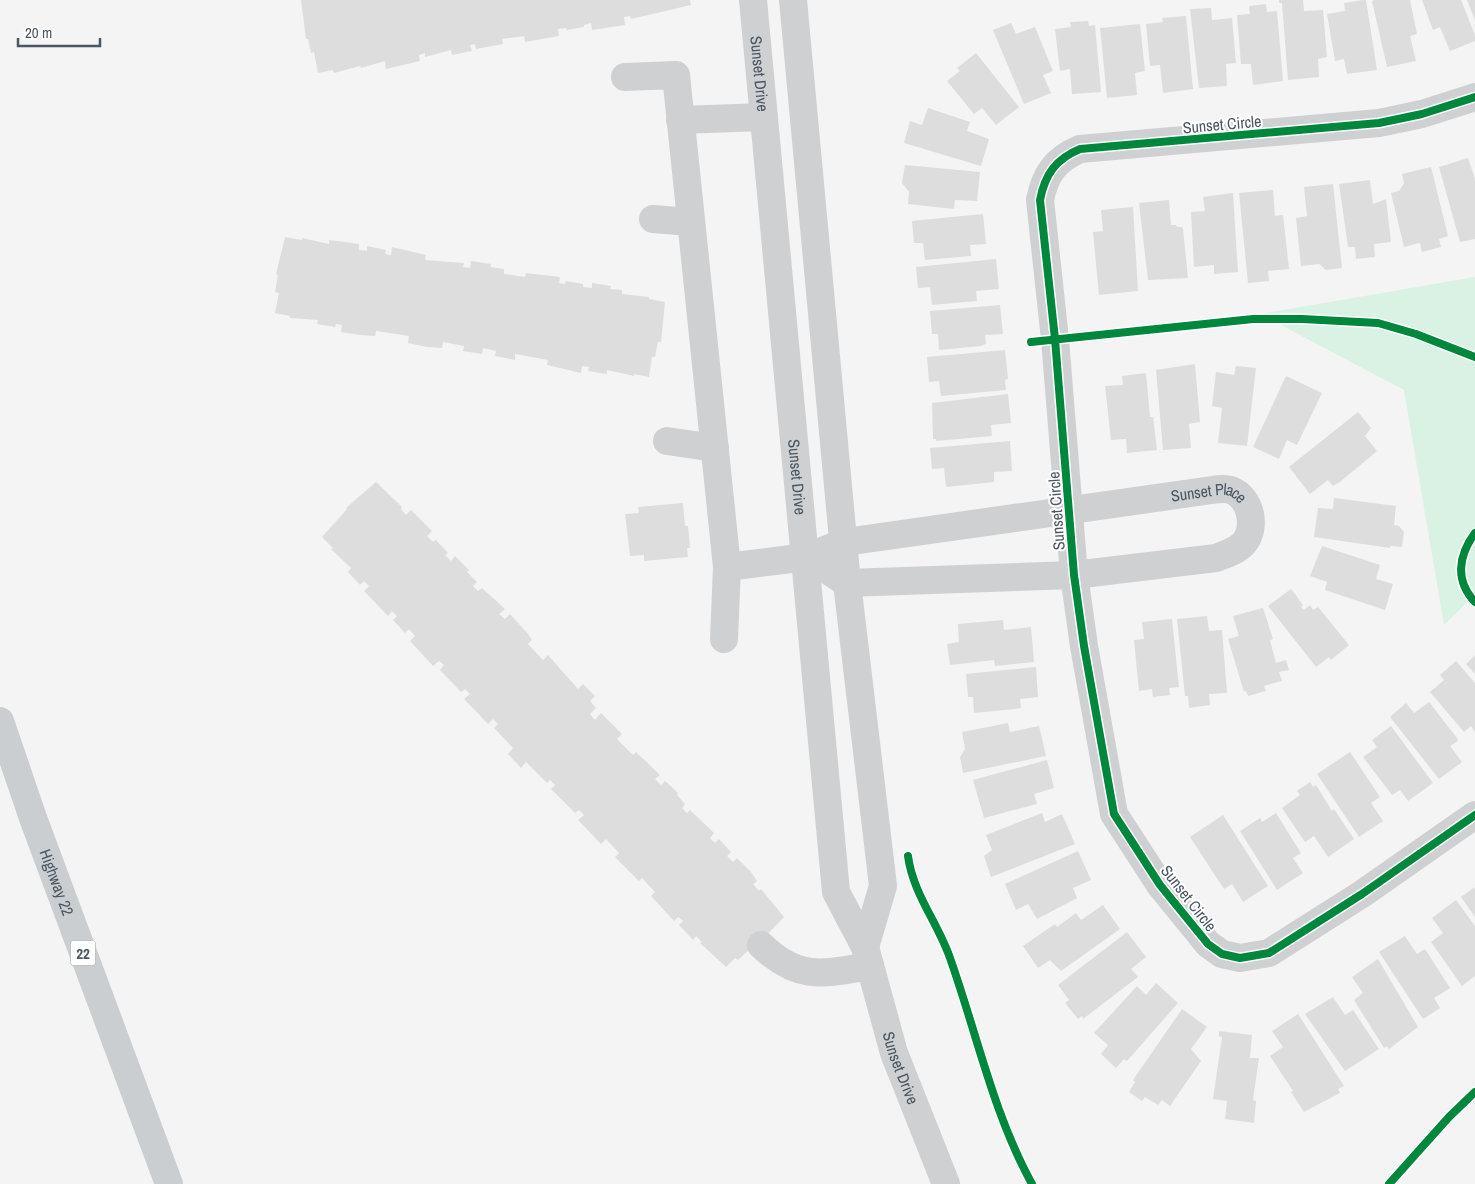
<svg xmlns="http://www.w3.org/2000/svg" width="1475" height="1184" viewBox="0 0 1475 1184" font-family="'Archivo Narrow',sans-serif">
<rect width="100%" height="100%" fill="#f4f4f4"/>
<path fill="#d9f2e3" d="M1475,277V595L1444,625L1404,390L1260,314Z"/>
<path fill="#ddddde" d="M301,0H690L691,5L631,19L630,16L624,17L625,25L592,30L591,23L584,25V27L567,30L566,28L558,29L559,36L525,42L524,36L502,39L503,44L476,49L475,44L470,45L472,51L452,55L451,50L425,57V53L419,55L420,61L386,69L385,61L361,68L360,66L334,73L333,70L318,73L314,52L311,53L308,39H306Z
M1279,0H1303L1304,11L1323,10L1327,57L1318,59L1319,77L1288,80L1282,3H1279Z
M1363,0H1366L1377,70L1347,74L1344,59L1335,61L1327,14L1345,11L1344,3Z
M1374,0H1410L1417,34L1410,36L1416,61L1387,67L1372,1Z
M1422,0H1461L1475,35V41L1450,51L1440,27L1433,30Z
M1467,0H1475V20Z
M1266,4L1267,12L1277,11L1283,81L1253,85L1251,64H1241L1237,15L1250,14L1249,6Z
M1211,8L1212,20L1232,18L1236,63L1226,64L1227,86L1199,88L1190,9Z
M1186,16L1193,89L1163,93L1160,65L1150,66L1146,24L1163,22L1162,18Z
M1088,21L1089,26L1095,25L1101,92L1072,94L1070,69L1060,71L1055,29L1071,27L1070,22Z
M1011,23L1016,34L1035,27L1053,71L1043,75L1051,93L1024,104L993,30Z
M1140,24L1145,71L1135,73L1137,95L1107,98L1100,28Z
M976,53L1019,107L996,125L982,108L974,114L947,81L960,71L957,68Z
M928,108L970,122L967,131L989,139L981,166L904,143L910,121L922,125Z
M1468,158L1475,179V239L1460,242L1439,167Z
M905,165L980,172L977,201L955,200L954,209L908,204L909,192L902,183Z
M1431,167L1448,236L1439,239L1441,247L1422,252L1420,243L1404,247L1391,193L1399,191L1404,183L1402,174Z
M1370,180L1373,204L1386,199L1391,242L1374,244L1375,257L1356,259L1355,247H1348L1339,184Z
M1333,184L1342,268L1326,270L1319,264L1301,266L1296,218L1307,216L1304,187Z
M1273,190L1275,216L1283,215L1289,269L1268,271L1269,281L1248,283L1239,193Z
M1233,193L1238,272L1214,274V265L1194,267L1191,212L1205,211L1203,197Z
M1169,200L1171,225H1176L1177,227H1182L1183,229L1188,278L1148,280L1139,203Z
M1133,207L1138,291L1099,295L1093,232L1103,231L1101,210Z
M983,214L986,244L970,245L971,256L925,260L923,243H914L912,221Z
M285,237L302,240V238L329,244V240L359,244V250L367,251V246L386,250L385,254L391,255L392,247L426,255L425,260L464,263L463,267L470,268L471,261L491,264L490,267L504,269V274L525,277L526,273L560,277L559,283L565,284L566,281L583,284V287L592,288V283L611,286L610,289L622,290V294L649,297V299L665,302L661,342H658L655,357H652L649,377L634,374V376L607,370V374L588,371L589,367L582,366L581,373L547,365L548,360L515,354V360L495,356L496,351L483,348L482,354L463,351L464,346L443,342L442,348L427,347L408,343L409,336L376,331L375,336L360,335L341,332L342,325L336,324L335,327L317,324L318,320L290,318V316L275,313L279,293L275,292L278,275L276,274Z
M996,259L999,289L976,291L977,301L932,305L930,287L918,288L916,267Z
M1000,305L1003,334L985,335L986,344L981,346L939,350L938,334H932L930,311Z
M1005,350L1008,379L1005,380L1006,390L941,396L939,381L929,382L927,357Z
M1195,364L1200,422L1189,424L1191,448L1163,450L1156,370Z
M1236,366L1256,368L1247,446L1218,443L1222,408L1212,406L1216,372L1234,375Z
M1146,373L1150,417H1153L1157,450L1127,453L1126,439L1111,440L1105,386L1123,385L1122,376Z
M1286,376L1322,393L1297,445L1287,440L1279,459L1253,447Z
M1008,394L1011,423L991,425L992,436L936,441V439H933L932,403Z
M1358,412L1371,428L1365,436L1377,451L1340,482L1333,486L1328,480L1310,494L1289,467Z
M1010,441L1012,471L994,472V482L946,487L944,468L932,469L930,448Z
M376,482L402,507L401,509L406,515L411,510L432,531L427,536L433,542L436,540L448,553L445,555L451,561L455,556L469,570L467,572L477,582L473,586L478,591L482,588L505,609L499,614L505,619L510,614L528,634L532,640L528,644L543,660L548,655L578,689L583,684L595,696L590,701L596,708L590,714L595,720L601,713L622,734L617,739L633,755L636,752L660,775L655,779L661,785L665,781L678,793L677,795L685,804L682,808L687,813L690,810L714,833L710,838L715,843L719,839L731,852L727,856L733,862L737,858L751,872L757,881L753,884L759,891L761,889L784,917L756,946L754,945L738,960L735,958L726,967L700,943L702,942L696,936L693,940L679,925L683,921L678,917L674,921L651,896L655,892L642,878L639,881L615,857L619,853L606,839L601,844L578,820L584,815L579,810L575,813L551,789L555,785L550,780L547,783L526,762L521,768L508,754L513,748L494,728L498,724L493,719L488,724L464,699L470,694L465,689L461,692L440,670L444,665L439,661L433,666L410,641L415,636L409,629L405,633L393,620L397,616L392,611L388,616L364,591L369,586L364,581L360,585L348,572L351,568L331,549L333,548L322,537L347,509L346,508Z
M1334,498L1396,506L1394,525L1399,526L1404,532L1402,547L1390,546V548L1314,537L1318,508L1333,509Z
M683,503L685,526H688L690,548H687L688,557L644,561V555L630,556L625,514L639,513L638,507Z
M1322,546L1380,565L1376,579L1393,584L1385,610L1325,590L1327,582L1310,576Z
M1291,589L1303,605L1301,607L1304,610L1310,605L1313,610L1318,607L1349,645L1331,660L1329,657L1316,667L1268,606Z
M1263,608L1273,639L1270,640L1276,663L1286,660L1289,670L1279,672L1282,681L1264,686L1266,691L1248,696L1246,691L1244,692L1228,639L1239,636L1233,616Z
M1207,616L1209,631L1222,630L1227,693L1209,694L1210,705L1189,708L1188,696H1185L1177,619Z
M1172,619L1179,687L1169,688L1170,695L1153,697L1152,689L1139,691L1134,640L1144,639L1142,622Z
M1003,620L1004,630L1031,627L1034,662L995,666L994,660L950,665L947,644L959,642L958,624Z
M1475,655V674L1466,664Z
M1456,661L1475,683V732L1471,726L1464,732L1430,692L1444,680L1440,675Z
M1036,667L1038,697L1020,699L1021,708L1015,709L974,713L973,697H968L966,674Z
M1429,702L1457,738L1458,741L1450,746L1462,762L1439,779L1390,717L1406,703L1414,713Z
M1008,723L1010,732L1039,726L1046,756L963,773L960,757L965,749L962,732Z
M1391,726L1433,783L1408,801L1400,790L1392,795L1363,757L1377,747L1372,740Z
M1350,752L1380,797L1371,803L1383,821L1359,837L1317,774Z
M1047,760L1054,788L1034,794L1037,804L984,818L973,780Z
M1310,782L1313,787L1316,785L1332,811L1334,809L1354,839L1328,857L1314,836L1305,842L1282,808L1300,795L1297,791Z
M1042,813L1045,822L1062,814L1075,844L991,877L984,856L992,850L986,835Z
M1276,813L1301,853L1293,858L1303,873L1277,890L1240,831L1260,818L1262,822Z
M1223,815L1268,886L1243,902L1232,884L1224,889L1190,837Z
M1078,851L1091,880L1073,888L1077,898L1037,919L1028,904L1016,910L1005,884Z
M1475,887V917L1461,897Z
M1456,900L1475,926V976L1462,986L1431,942L1443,933L1432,918Z
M1103,905L1120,929L1061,971L1050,960L1038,968L1023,946L1055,924L1057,927L1076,913L1081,920Z
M1127,932L1146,957L1131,969L1138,977L1083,1019L1082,1016L1078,1019L1065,1003L1069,1000L1058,985Z
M1405,936L1417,954L1425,949L1450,988L1434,998L1440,1008L1423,1019L1379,952Z
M1378,959L1418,1027L1389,1049L1387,1046L1384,1048L1354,1000L1363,993L1352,977Z
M1156,983L1178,1003L1127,1061L1124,1059L1116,1068L1101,1054L1108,1045L1094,1033L1137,986L1146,995Z
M1333,997L1345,1015L1353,1010L1379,1049L1345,1071L1305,1014Z
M1182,1009L1207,1027L1191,1049L1201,1061L1170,1106L1162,1100L1158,1105L1145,1097L1142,1101L1129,1092L1135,1082L1133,1080Z
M1298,1014L1344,1086L1338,1089L1340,1093L1304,1112L1291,1092L1293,1091L1270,1056L1283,1047L1272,1031Z
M1219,1031L1252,1035L1250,1058H1259L1253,1100L1256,1101L1254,1123L1225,1119L1227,1101L1213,1099L1222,1037L1219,1036Z"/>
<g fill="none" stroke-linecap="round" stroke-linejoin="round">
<g stroke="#ced0d2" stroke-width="28">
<path id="s1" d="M753,0L836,892L865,947L894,1053L946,1184"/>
<path d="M793,0L847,583L883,886L865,947"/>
<path id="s2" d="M625,77L676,75L727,567L807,557L845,542L1212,490C1218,489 1225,488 1231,490C1251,498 1257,527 1244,543C1237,551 1226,554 1216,558L1074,575L847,583L807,557"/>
<path d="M1475,97L1422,114L1379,123L1080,149C1056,159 1045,174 1040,200L1055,339L1074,575L1084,646L1114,814L1160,885L1208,944L1222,954L1240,958L1269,953L1362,894L1475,815"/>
<path d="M680,120L764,117"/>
<path d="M653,219L691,222"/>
<path d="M667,441L715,448"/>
<path d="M724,639L727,567"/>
<path d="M761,945C798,981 823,974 870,966"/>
</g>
<path stroke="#caced1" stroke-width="28" id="s3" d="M0,721L33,818L169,1184"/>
<g stroke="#fff" stroke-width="11">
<path id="cycleway" d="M1475,97L1422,114L1379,123L1080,149C1056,159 1045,174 1040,200L1055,339L1074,575L1084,646L1114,814L1160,885L1208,944L1222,954L1240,958L1269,953L1362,894L1475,815
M1031,342L1253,319H1302L1378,323L1416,334L1475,357
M1475,533C1458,556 1455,581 1475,602
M908,856C913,894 938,923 950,958C977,1034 993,1113 1032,1184
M1389,1184L1449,1117L1475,1092"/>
</g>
<use href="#cycleway" stroke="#00873e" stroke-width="8"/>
</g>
<g text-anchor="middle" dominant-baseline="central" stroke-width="4" stroke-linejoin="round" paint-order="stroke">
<rect fill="#fff" stroke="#808990" stroke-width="1" x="70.5" y="940.5" width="25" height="25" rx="4"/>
<g font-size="15" font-weight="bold" fill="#4a5661">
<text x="83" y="953">22</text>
</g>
<g font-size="16" fill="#4a5661" stroke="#fff">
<text stroke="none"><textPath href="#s1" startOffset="74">Sunset Drive</textPath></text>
<text transform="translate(1222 124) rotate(-5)">Sunset Circle</text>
<text stroke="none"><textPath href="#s1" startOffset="479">Sunset Drive</textPath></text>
<text stroke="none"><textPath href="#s2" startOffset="1035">Sunset Place</textPath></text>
<text transform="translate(1056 511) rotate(-94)">Sunset Circle</text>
<text stroke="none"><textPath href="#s3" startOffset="171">Highway 22</textPath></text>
<text transform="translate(1189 898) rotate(52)">Sunset Circle</text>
<text stroke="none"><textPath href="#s1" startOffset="1084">Sunset Drive</textPath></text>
</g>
</g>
<path d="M18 38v8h82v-8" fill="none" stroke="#4a5661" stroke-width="2.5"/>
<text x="25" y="38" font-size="15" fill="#4a5661" stroke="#ffffff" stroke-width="4" paint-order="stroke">20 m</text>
</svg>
